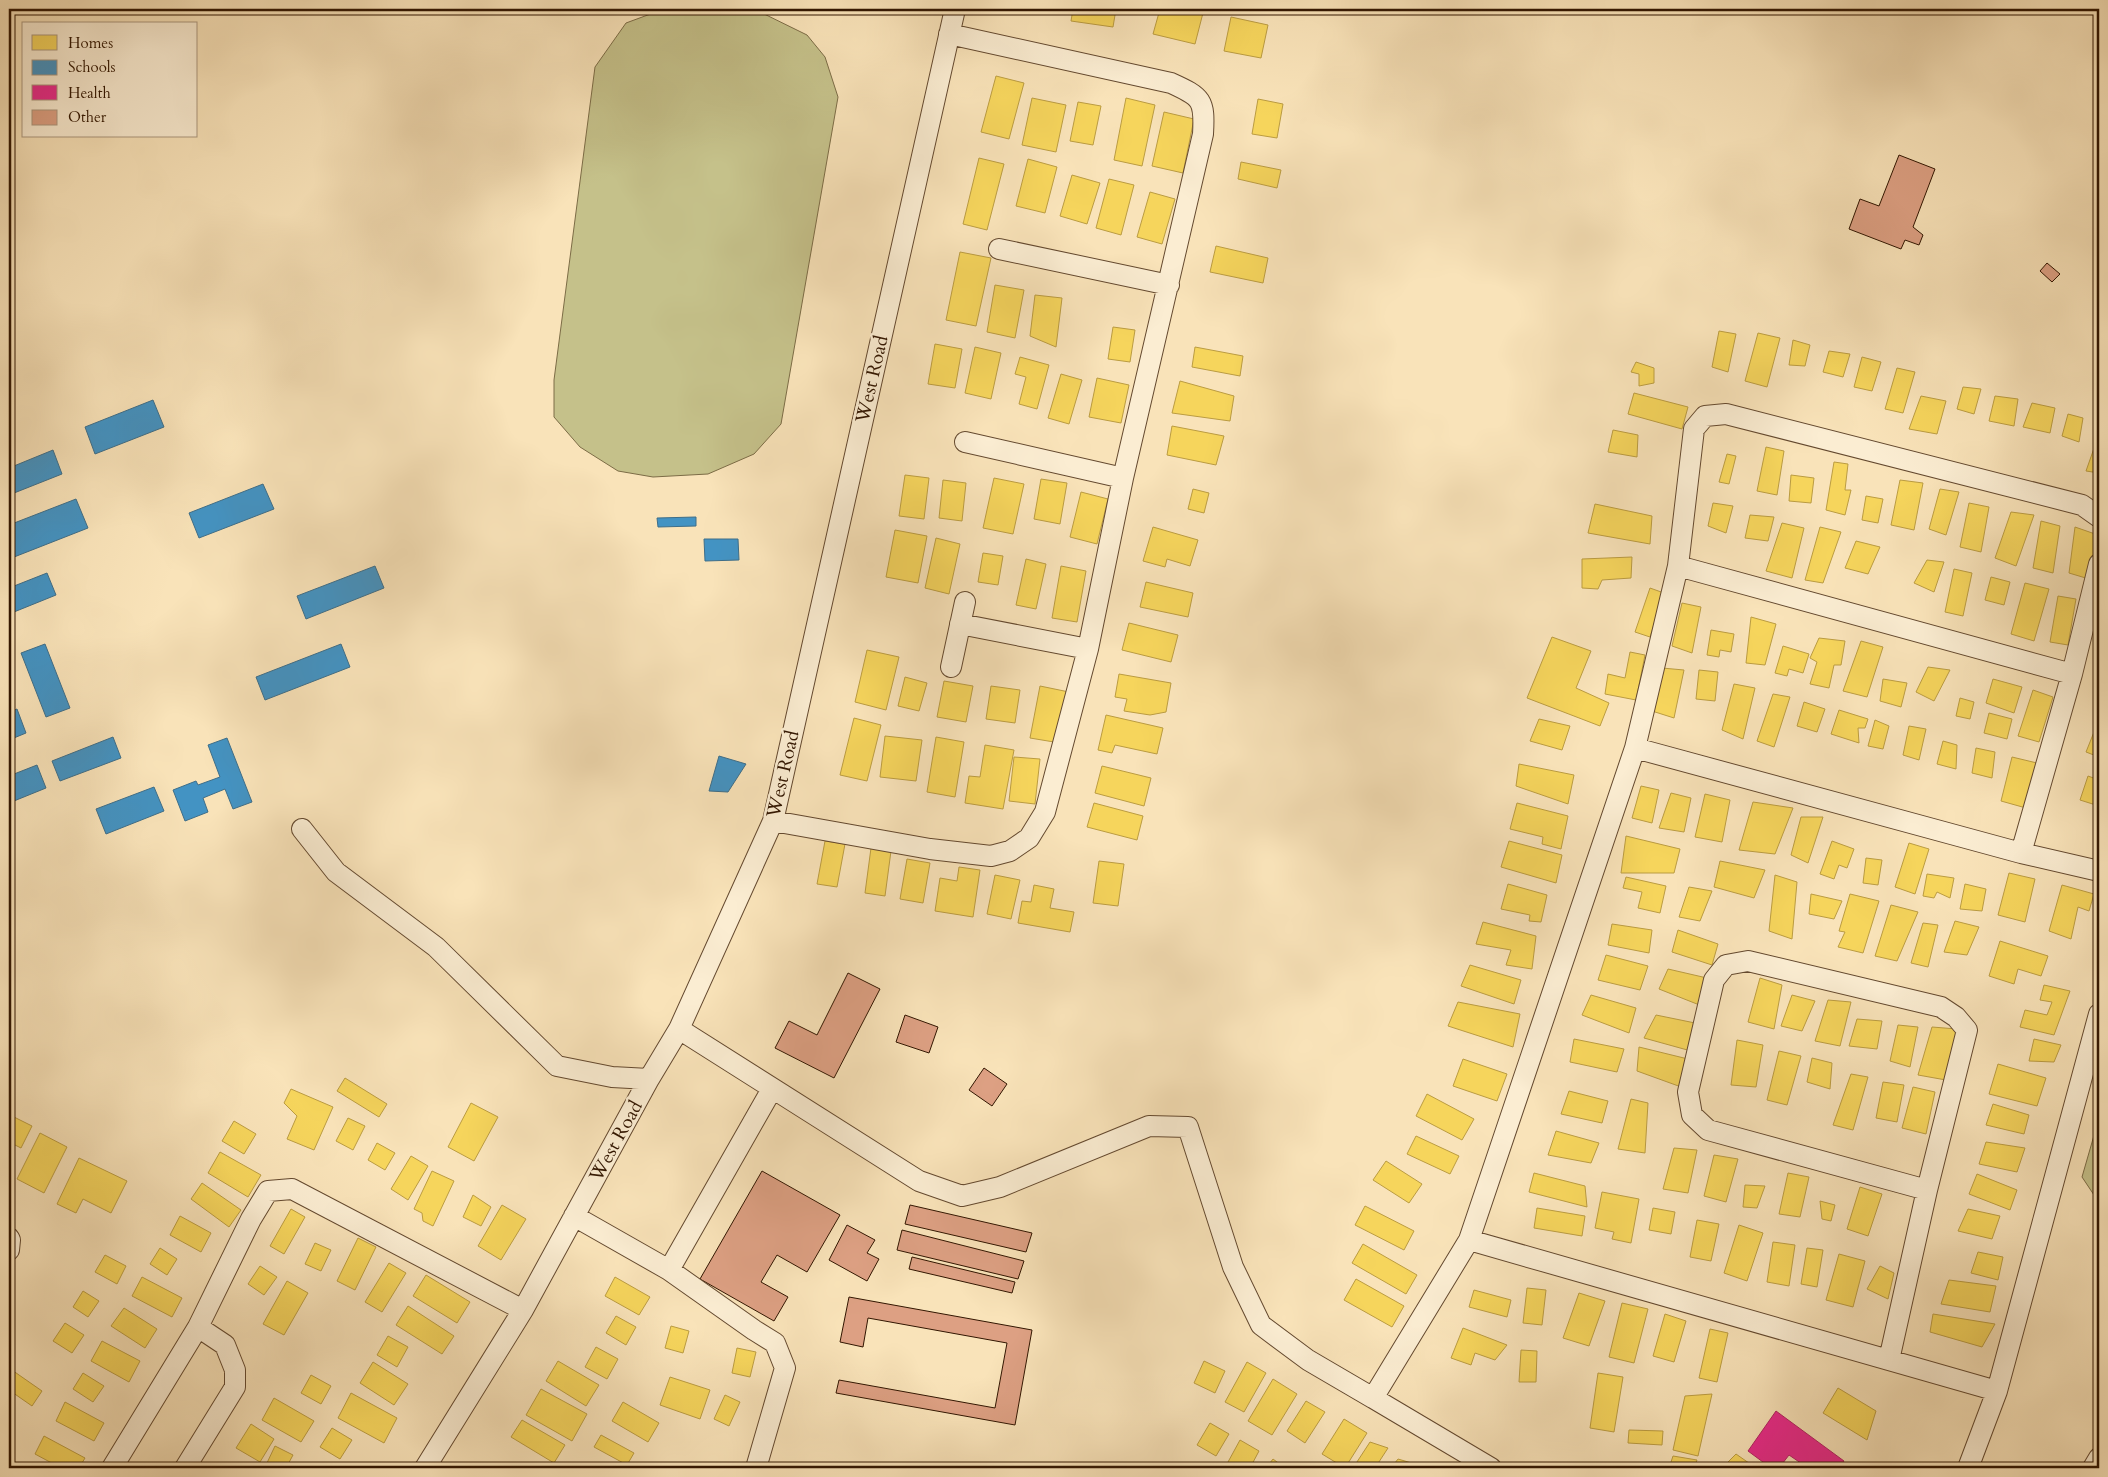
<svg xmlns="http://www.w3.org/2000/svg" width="2108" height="1477" viewBox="0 0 2108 1477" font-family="Cardo,serif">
<rect width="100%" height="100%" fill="#f9e3b9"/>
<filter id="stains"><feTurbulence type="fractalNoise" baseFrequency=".004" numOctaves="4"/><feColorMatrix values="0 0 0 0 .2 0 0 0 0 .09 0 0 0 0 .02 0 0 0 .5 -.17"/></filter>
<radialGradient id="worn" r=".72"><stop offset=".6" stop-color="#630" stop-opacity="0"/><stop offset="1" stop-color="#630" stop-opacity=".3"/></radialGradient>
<path fill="#c5c18a" stroke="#7c6c46" d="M664,9H754L807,35L825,57L838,97L781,424L754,454L708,474L653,477L618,471L580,447L554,417V380L595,67L626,23Z
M2099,1118V1194L2094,1195L2082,1177Z"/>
<path fill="#f6d55c" stroke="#bb9c41" d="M1073,9H1116L1113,27L1071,21Z
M1160,9H1204L1195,44L1153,34Z
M1231,17L1268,25L1261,58L1224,51Z
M996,76L1024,83L1009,139L981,132Z
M1032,98L1066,105L1056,152L1022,145Z
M1126,98L1155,105L1142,166L1114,160Z
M1258,99L1283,104L1277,138L1252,134Z
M1078,102L1101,106L1093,145L1070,141Z
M1164,112L1194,119L1183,173L1152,166Z
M979,158L1004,164L987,230L963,224Z
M1028,159L1057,167L1045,213L1016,206Z
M1241,162L1281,170L1277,188L1238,179Z
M1072,175L1100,183L1087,224L1060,216Z
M1109,179L1134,185L1121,235L1096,228Z
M1150,192L1175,199L1162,244L1137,237Z
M1216,246L1268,258L1263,283L1210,272Z
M960,252L991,258L976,326L946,320Z
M995,285L1024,290L1015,338L987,332Z
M1035,295L1062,298L1056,347L1030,336Z
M1113,327L1135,330L1130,362L1108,359Z
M1719,331L1736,334L1728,372L1712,367Z
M1758,333L1780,338L1767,387L1745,381Z
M1793,340L1810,345L1805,366L1789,365Z
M935,344L962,349L955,388L928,384Z
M975,347L1001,353L991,399L965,393Z
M1195,347L1243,356L1240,376L1192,367Z
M1829,351L1850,354L1843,377L1823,372Z
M1020,357L1049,365L1037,409L1019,404L1026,377L1015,374Z
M1862,357L1881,362L1872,391L1854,387Z
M1636,362L1654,368V383L1639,386V374L1631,372Z
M1897,368L1915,372L1903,413L1885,409Z
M1061,374L1082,380L1069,424L1048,418Z
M1097,378L1129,385L1121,423L1089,417Z
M1180,381L1234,396L1230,421L1172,413Z
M1963,387L1981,389L1974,414L1957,409Z
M1634,393L1688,407L1682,429L1628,414Z
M1921,396L1946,401L1937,434L1909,429Z
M1995,396L2018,399L2014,426L1989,421Z
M2032,403L2055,408L2050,433L2023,427Z
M2068,414L2083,418L2079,442L2062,436Z
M1172,426L1224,436L1216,465L1167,455Z
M1613,430L1638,435L1637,457L1608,452Z
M2099,434V473L2086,471Z
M1766,447L1784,451L1777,495L1757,491Z
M1727,454L1736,456L1729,484L1719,482Z
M1834,462L1848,464L1845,490H1851L1845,515L1826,510Z
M905,475L929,478L924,519L899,516Z
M1791,475L1814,478L1811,503L1789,501Z
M994,478L1024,484L1013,534L983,528Z
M1041,479L1067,483L1060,524L1034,519Z
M943,480L966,483L962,521L939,518Z
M1900,480L1923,483L1914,530L1891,525Z
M1193,489L1209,493L1204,513L1188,509Z
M1940,489L1959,492L1946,535L1929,529Z
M1081,492L1108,499L1097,544L1070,537Z
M1866,496L1883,499L1878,523L1862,520Z
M1713,503L1733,506L1726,533L1708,526Z
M1969,503L1989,507L1981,552L1960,547Z
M1595,504L1652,516L1650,544L1588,533Z
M2011,512L2034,515L2016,566L1995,558Z
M1750,515L1774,517L1768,541L1745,538Z
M2041,521L2060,526L2053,573L2033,568Z
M1782,523L1804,528L1792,578L1766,571Z
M1153,527L1198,540L1190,566L1167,559L1165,567L1143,561Z
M1820,527L1841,532L1823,583L1805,580Z
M2075,527L2098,535L2089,579L2069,573Z
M895,530L927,536L918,583L886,577Z
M936,538L960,544L949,594L925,588Z
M1856,541L1880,547L1868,574L1845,568Z
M983,553L1003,556L998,585L978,582Z
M1632,557L1631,578L1602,580L1598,589L1582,588V559Z
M1026,559L1046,564L1036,609L1016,605Z
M1927,560L1944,562L1934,592L1914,583Z
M1061,566L1086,571L1077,622L1052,618Z
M1954,569L1972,573L1963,616L1945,612Z
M1991,577L2010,582L2004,605L1985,600Z
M1146,582L1193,593L1188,617L1140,607Z
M2025,583L2049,589L2034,641L2011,634Z
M1650,588L1664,593L1650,637L1635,632Z
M2058,596L2076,599L2068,645L2050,642Z
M1682,603L1701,607L1692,653L1672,646Z
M1751,617L1776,624L1765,665L1746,663Z
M1129,623L1178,635L1171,662L1122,650Z
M1711,630L1734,634L1731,652L1720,650L1719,657L1707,655Z
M1552,637L1591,651L1576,688L1609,703L1600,726L1527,698Z
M1819,638L1845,641L1841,665H1834L1829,688L1810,684L1817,662L1810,658Z
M1861,641L1883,647L1867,697L1843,691Z
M1783,646L1809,654L1803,673L1789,669L1787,676L1775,673Z
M867,650L899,657L886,710L855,702Z
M1630,652L1645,655L1636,700L1605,694L1608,674L1625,678Z
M1928,667L1950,670L1934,701L1916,692Z
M1662,668L1684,670L1674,718L1652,711Z
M1699,670L1718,672L1715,701L1696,699Z
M1119,674L1171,683L1166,712L1150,715L1124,711L1127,699L1115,697Z
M905,677L927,683L919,711L898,706Z
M1883,679L1907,683L1901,707L1880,701Z
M1993,679L2022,687L2014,713L1986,703Z
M944,681L973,686L966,722L937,717Z
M1734,684L1755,688L1743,739L1722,730Z
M991,686L1020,690L1015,723L986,719Z
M1040,686L1069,692L1060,743L1030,738Z
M2033,690L2053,697L2039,742L2018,736Z
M1773,694L1790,697L1774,747L1757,741Z
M1960,698L1974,702L1970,719L1956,716Z
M1804,702L1825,709L1817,732L1797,726Z
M1839,710L1868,719L1865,728H1858L1859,743L1831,734Z
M1989,713L2012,719L2007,739L1984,733Z
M1106,715L1163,728L1157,754L1115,745L1112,753L1098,750Z
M854,718L881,725L867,781L840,775Z
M1539,719L1570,726L1562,750L1530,741Z
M1875,720L1889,726L1883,749L1868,746Z
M1909,726L1926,729L1919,760L1903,755Z
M2094,732L2099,733V757L2086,752Z
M885,736L922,740L916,781L880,777Z
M936,737L964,742L955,797L927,792Z
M1943,741L1957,745L1956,769L1937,764Z
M985,745L1014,750L1003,809L965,803L969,776L980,777Z
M1976,748L1995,752L1992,778L1972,773Z
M1014,757L1040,759L1035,804L1009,801Z
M2012,757L2037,763L2026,808L2001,801Z
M1519,764L1574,775L1568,804L1516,786Z
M1102,766L1151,778L1144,806L1095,793Z
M2088,776L2099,780V806L2080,800Z
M1641,786L1659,790L1652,823L1632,818Z
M1671,793L1691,798L1684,832L1659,828Z
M1705,794L1730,800L1722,842L1695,837Z
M1753,802L1793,808L1775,854L1739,850Z
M1094,803L1143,816L1137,840L1087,827Z
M1517,803L1568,816L1561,849L1542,844L1543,837L1510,829Z
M1801,817H1823L1808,863L1791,855Z
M1626,836L1680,849L1674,873H1621Z
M825,841L845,844L837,887L817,884Z
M1509,841L1562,855L1556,883L1501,867Z
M1832,841L1854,849L1847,868L1839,865L1834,879L1820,874Z
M1909,843L1929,849L1915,894L1895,887Z
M871,848L891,851L885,896L865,893Z
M1866,858L1882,860L1878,885L1863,883Z
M907,859L930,863L923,903L900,899Z
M1099,861L1124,864L1118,906L1093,903Z
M1720,861L1765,870L1754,898L1714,887Z
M959,867L980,870L973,917L935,911L940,878L957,881Z
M2009,873L2035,879L2025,922L1998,915Z
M1927,874L1954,878L1950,898L1937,892L1934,898L1923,896Z
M995,875L1020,880L1011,919L987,914Z
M1775,875L1797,882L1792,939L1769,931Z
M1626,877L1666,886L1660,913L1638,908L1642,892L1623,888Z
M1508,884L1547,895L1541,922L1529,921L1530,915L1501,909Z
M1965,884L1986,889L1982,911L1960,909Z
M1034,885L1054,889L1050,908L1074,912L1070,932L1018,923L1022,901L1031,902Z
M2062,885L2094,894L2089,911L2078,907L2071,939L2049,931Z
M1689,887L1712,891L1700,921L1679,917Z
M1811,894L1842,901L1834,919L1809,914Z
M1850,894L1879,901L1863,953L1838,947L1845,932L1839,931Z
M1891,905L1918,912L1897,961L1875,956Z
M1955,921L1979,927L1967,955L1944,952Z
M1483,922L1536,936L1532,969L1506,965L1511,950L1476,944Z
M1923,923L1938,925L1928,967L1911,963Z
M1612,924L1652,930L1649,953L1608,945Z
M1678,930L1718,944L1712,965L1672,952Z
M2000,941L2048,956L2041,976L2018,969L2014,984L1989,976Z
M1606,955L1648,966L1640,990L1598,980Z
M1470,965L1521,980L1514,1004L1461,986Z
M1668,969L1707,978L1702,1006L1659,989Z
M1760,978L1782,985L1774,1029L1748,1022Z
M2044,985L2070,991L2054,1035L2020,1027L2025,1010L2047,1015L2052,1002L2040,1000Z
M1591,995L1636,1008L1629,1033L1582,1015Z
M1792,995L1815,1001L1802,1031L1781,1026Z
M1828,1000L1851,1002L1840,1046L1815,1041Z
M1458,1002L1520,1014L1513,1047L1448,1026Z
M1656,1015L1700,1024L1691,1051L1644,1038Z
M1857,1019L1882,1021L1877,1049L1849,1046Z
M1898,1025L1918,1027L1910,1067L1890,1061Z
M1932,1027L1957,1029L1946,1080L1918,1075Z
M1574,1039L1624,1049L1617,1072L1570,1062Z
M2034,1039L2061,1045L2054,1062L2029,1061Z
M1737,1040L1763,1045L1756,1087L1731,1085Z
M1639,1047L1688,1059L1684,1088L1637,1071Z
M1779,1051L1801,1056L1787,1105L1767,1100Z
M1812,1058L1832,1063L1830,1089L1807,1082Z
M1463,1059L1507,1074L1497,1101L1453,1086Z
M1998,1064L2046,1078L2037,1106L1989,1094Z
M1851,1074L1868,1077L1853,1130L1833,1125Z
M345,1078L387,1104L379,1117L337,1091Z
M1883,1082L1904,1085L1897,1122L1876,1118Z
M1913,1087L1935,1092L1926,1134L1902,1128Z
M291,1089L333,1107L314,1150L287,1139L297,1116L284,1103Z
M1569,1091L1608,1101L1602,1123L1561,1114Z
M1427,1094L1474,1119L1462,1140L1416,1116Z
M1631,1099L1648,1103L1645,1153L1618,1149Z
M471,1103L498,1117L474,1161L448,1147Z
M1993,1104L2029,1115L2024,1134L1986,1125Z
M14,1117L32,1126L21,1148L9,1142V1127Z
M348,1118L365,1126L353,1150L336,1141Z
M234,1121L256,1134L244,1154L222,1141Z
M1556,1131L1599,1143L1591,1163L1548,1155Z
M40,1133L67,1147L44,1193L17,1179Z
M1416,1136L1459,1156L1450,1174L1407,1154Z
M1986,1142L2025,1148L2017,1172L1979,1164Z
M377,1143L395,1153L385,1170L368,1160Z
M1674,1148L1697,1150L1688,1193L1663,1189Z
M220,1152L261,1175L248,1197L208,1173Z
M1714,1155L1738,1159L1726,1202L1704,1196Z
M411,1156L428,1166L408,1200L391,1189Z
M79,1158L127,1181L111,1213L83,1199L76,1213L57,1204Z
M1386,1161L1422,1184L1409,1203L1373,1180Z
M432,1171L454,1181L433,1226L423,1221L422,1213L414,1209Z
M1534,1173L1585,1186L1587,1207L1529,1192Z
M1788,1173L1809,1177L1800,1217L1779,1214Z
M1977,1174L2017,1190L2010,1210L1969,1194Z
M202,1183L241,1210L229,1227L191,1199Z
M1745,1185L1765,1186L1757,1208L1743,1207Z
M1860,1187L1882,1194L1868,1236L1847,1229Z
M1602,1192L1639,1199L1631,1243L1612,1239L1614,1232L1595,1228Z
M473,1195L491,1207L481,1226L463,1217Z
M1820,1201L1835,1205L1831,1221L1822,1219Z
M502,1205L526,1219L501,1260L478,1246Z
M1365,1206L1414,1231L1404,1250L1355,1225Z
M1537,1208L1585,1216L1582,1236L1534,1228Z
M1653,1208L1675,1212L1671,1234L1649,1230Z
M291,1209L305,1217L284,1254L270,1246Z
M1968,1209L2000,1216L1992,1239L1958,1231Z
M180,1216L211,1233L201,1252L170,1235Z
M1697,1220L1719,1224L1711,1261L1690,1257Z
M1739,1225L1763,1233L1747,1281L1724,1273Z
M358,1238L376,1247L355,1290L337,1281Z
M1773,1242L1795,1245L1789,1286L1767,1282Z
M315,1243L331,1250L321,1271L305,1264Z
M1363,1244L1417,1275L1406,1294L1352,1263Z
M160,1248L177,1259L167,1275L150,1264Z
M1807,1248L1823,1250L1817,1287L1801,1284Z
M1978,1252L2003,1257L1998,1280L1971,1273Z
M1839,1254L1865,1261L1853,1307L1826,1300Z
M105,1255L126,1266L117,1284L95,1272Z
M389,1263L406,1273L382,1312L365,1302Z
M260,1266L277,1277L264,1295L248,1284Z
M1880,1266L1894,1273L1888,1299L1867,1289Z
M426,1275L470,1302L457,1323L413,1296Z
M142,1277L182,1298L172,1317L132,1296Z
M615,1277L650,1297L639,1315L605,1296Z
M1356,1279L1404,1306L1392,1327L1344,1300Z
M1949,1280L1996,1286L1990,1312L1941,1304Z
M287,1281L308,1293L284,1335L263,1324Z
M1527,1288L1546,1290L1542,1325L1523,1323Z
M1474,1290L1511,1300L1507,1317L1469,1307Z
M83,1291L99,1301L88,1317L73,1307Z
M1579,1293L1605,1301L1589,1346L1563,1338Z
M1622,1303L1648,1309L1634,1363L1609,1357Z
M408,1306L454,1336L442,1354L396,1325Z
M124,1308L157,1329L145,1348L111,1326Z
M1665,1314L1686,1321L1674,1362L1653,1356Z
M1933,1314L1995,1324L1982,1347L1930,1332Z
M616,1316L636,1327L626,1345L606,1333Z
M65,1323L84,1335L72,1353L53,1341Z
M671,1326L689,1331L683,1353L665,1348Z
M1463,1328L1507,1345L1495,1360L1475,1353L1471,1365L1451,1358Z
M1710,1329L1728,1333L1717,1382L1699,1378Z
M388,1336L408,1347L397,1367L377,1355Z
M102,1341L140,1361L129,1382L91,1361Z
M596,1347L618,1359L607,1379L585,1367Z
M737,1348L756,1352L750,1377L732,1373Z
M1521,1350L1537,1351L1536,1382H1519Z
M558,1361L599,1385L586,1406L546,1381Z
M1204,1361L1225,1371L1215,1393L1194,1383Z
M373,1362L408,1384L394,1405L360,1383Z
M1247,1362L1266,1373L1244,1412L1225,1402Z
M9,1368L42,1391L32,1406L9,1390Z
M83,1373L104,1386L93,1402L73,1389Z
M1598,1373L1623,1377L1614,1432L1590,1428Z
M311,1375L331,1386L321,1404L301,1393Z
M670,1377L710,1390L700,1419L660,1405Z
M1273,1379L1297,1394L1272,1435L1248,1421Z
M1838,1388L1876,1411L1867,1440L1823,1413Z
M541,1389L587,1414L572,1441L526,1415Z
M351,1393L397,1418L384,1443L338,1418Z
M1712,1394L1698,1456L1673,1450L1685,1396Z
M725,1395L740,1402L729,1426L714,1419Z
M274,1398L314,1421L301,1442L262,1420Z
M1306,1401L1325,1412L1305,1443L1287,1431Z
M65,1402L104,1423L94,1441L56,1421Z
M623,1402L659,1423L648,1442L612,1421Z
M1344,1419L1367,1433L1345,1468L1322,1454Z
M522,1420L565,1445L554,1463L511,1437Z
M1210,1423L1229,1434L1216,1456L1197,1445Z
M251,1424L274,1439L260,1462L236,1448Z
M332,1428L352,1440L340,1459L320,1447Z
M1629,1430L1663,1431L1662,1445L1628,1443Z
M601,1435L634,1453L627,1465L594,1447Z
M44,1436L85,1458L79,1468H61L35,1454Z
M1240,1440L1259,1451L1250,1468H1240L1228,1462Z
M1370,1442L1388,1448L1375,1468H1353Z
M275,1446L293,1455L286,1468H273L266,1465Z
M1736,1454L1756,1468H1722Z
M1673,1456L1697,1460L1694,1468H1669Z
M1273,1459L1285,1468H1266Z
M1398,1459L1425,1467L1391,1468Z"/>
<path fill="#4393c3" stroke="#3e6e89" d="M153,400L164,427L95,454L85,427Z
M53,450L62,474L9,495V468Z
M263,484L274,509L199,538L189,513Z
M76,499L88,528L9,559V525Z
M696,517V526L658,527L657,518Z
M704,539H738L739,560L705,561Z
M375,566L384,588L306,619L297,596Z
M47,573L56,595L9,614V588Z
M45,644L70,708L46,717L21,653Z
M341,644L350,667L265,700L256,677Z
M17,709L26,733L9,740V712Z
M113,737L121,758L60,781L52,761Z
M227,738L252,802L233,809L225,789L203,798L208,812L185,821L173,790L196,781L198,785L220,777L208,745Z
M719,756L746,764L728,792L709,791Z
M37,765L46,788L9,803V776Z
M154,787L164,811L106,834L96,809Z"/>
<path fill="#e7298a" stroke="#b12361" d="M1776,1411L1844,1461L1839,1468H1808L1789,1455L1779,1468H1771L1748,1451Z"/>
<path fill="#dda083" stroke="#321601" d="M1899,155L1935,169L1913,227L1923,235L1919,245L1905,240L1901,249L1849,229L1860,199L1879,206Z
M2047,263L2060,274L2052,282L2040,271Z
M848,973L880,989L834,1078L775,1048L789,1021L817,1035Z
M905,1015L938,1027L929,1053L896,1042Z
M984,1068L1007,1084L992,1106L969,1090Z
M762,1171L840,1215L807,1272L777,1255L761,1282L788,1297L774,1321L700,1279Z
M910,1205L1032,1233L1026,1252L905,1224Z
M847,1225L875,1240L867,1253L879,1259L867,1281L829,1260Z
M902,1230L1024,1261L1018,1279L897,1250Z
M912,1257L1015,1282L1012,1293L909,1269Z
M849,1297L1032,1330L1015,1425L836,1393L839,1380L995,1408L1007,1343L868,1318L863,1347L840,1342Z"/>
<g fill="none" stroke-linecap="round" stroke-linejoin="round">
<g stroke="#64492f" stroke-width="22">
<path id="minor" d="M999,249L1169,285
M965,442L1123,478
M1678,566L2072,674
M960,624L1088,649
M951,667L965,602
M1635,748L2021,853L2099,871
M773,821L930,849L991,856L1010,851L1029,838L1045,812L1088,649L1123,478L1203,134C1205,100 1202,97 1171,83L949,34
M302,829L336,872L436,947L557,1066L612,1077L649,1079
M2021,853L2072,674L2099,564
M679,1029L919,1181L962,1196L1000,1187L1149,1126L1188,1127L1233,1267L1261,1325L1308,1360L1373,1398
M574,1216L669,1270L754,1330L775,1343L785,1368L756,1468
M9,1238L10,1240L9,1250
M1469,1240L1997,1391
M669,1270L772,1089
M198,1327L251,1219L268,1191L292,1189L523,1310
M1889,1360L1927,1190L1967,1030L1956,1017L1941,1007L1748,961L1726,965L1714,980L1688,1092L1692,1115L1708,1130L1927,1190
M112,1468L198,1327L225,1345L235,1370V1387L185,1468
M425,1468L523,1310L649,1079L679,1029L773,821L955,9
M1491,1468L1373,1398L1469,1240L1635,748L1678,566L1694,429L1705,416L1726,414L2082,505L2099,517
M1968,1468L1997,1391L2099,1014
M2093,1468L2099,1458"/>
</g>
<use href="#minor" stroke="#fbedd2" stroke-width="20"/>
</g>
<g text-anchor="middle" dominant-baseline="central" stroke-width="5" stroke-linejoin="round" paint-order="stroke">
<g font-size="19" fill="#321601" stroke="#fbedd2">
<text transform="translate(872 379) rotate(-77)">West Road</text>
<text transform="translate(783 774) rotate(-77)">West Road</text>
<text transform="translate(616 1141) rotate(-61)">West Road</text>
</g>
</g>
<rect width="2108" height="1477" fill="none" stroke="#f9e3b9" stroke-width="30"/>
<rect x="10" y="10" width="2088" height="1457" fill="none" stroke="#321601" stroke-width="2.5"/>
<rect x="15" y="15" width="2078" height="1447" fill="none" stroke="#321601"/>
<rect x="22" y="22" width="175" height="115" fill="#fbedd2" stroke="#ab977e"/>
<rect x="32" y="35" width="25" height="15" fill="#f6d55c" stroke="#ab977e"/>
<text x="68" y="48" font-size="15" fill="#321601">Homes</text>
<rect x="32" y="60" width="25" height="15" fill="#4393c3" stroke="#ab977e"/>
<text x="68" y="72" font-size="15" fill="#321601">Schools</text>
<rect x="32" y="85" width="25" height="15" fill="#e7298a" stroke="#ab977e"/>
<text x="68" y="98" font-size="15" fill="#321601">Health</text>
<rect x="32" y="110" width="25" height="15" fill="#dda083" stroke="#ab977e"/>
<text x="68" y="122" font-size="15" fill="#321601">Other</text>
<rect width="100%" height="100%" filter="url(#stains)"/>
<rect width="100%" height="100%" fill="url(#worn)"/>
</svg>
